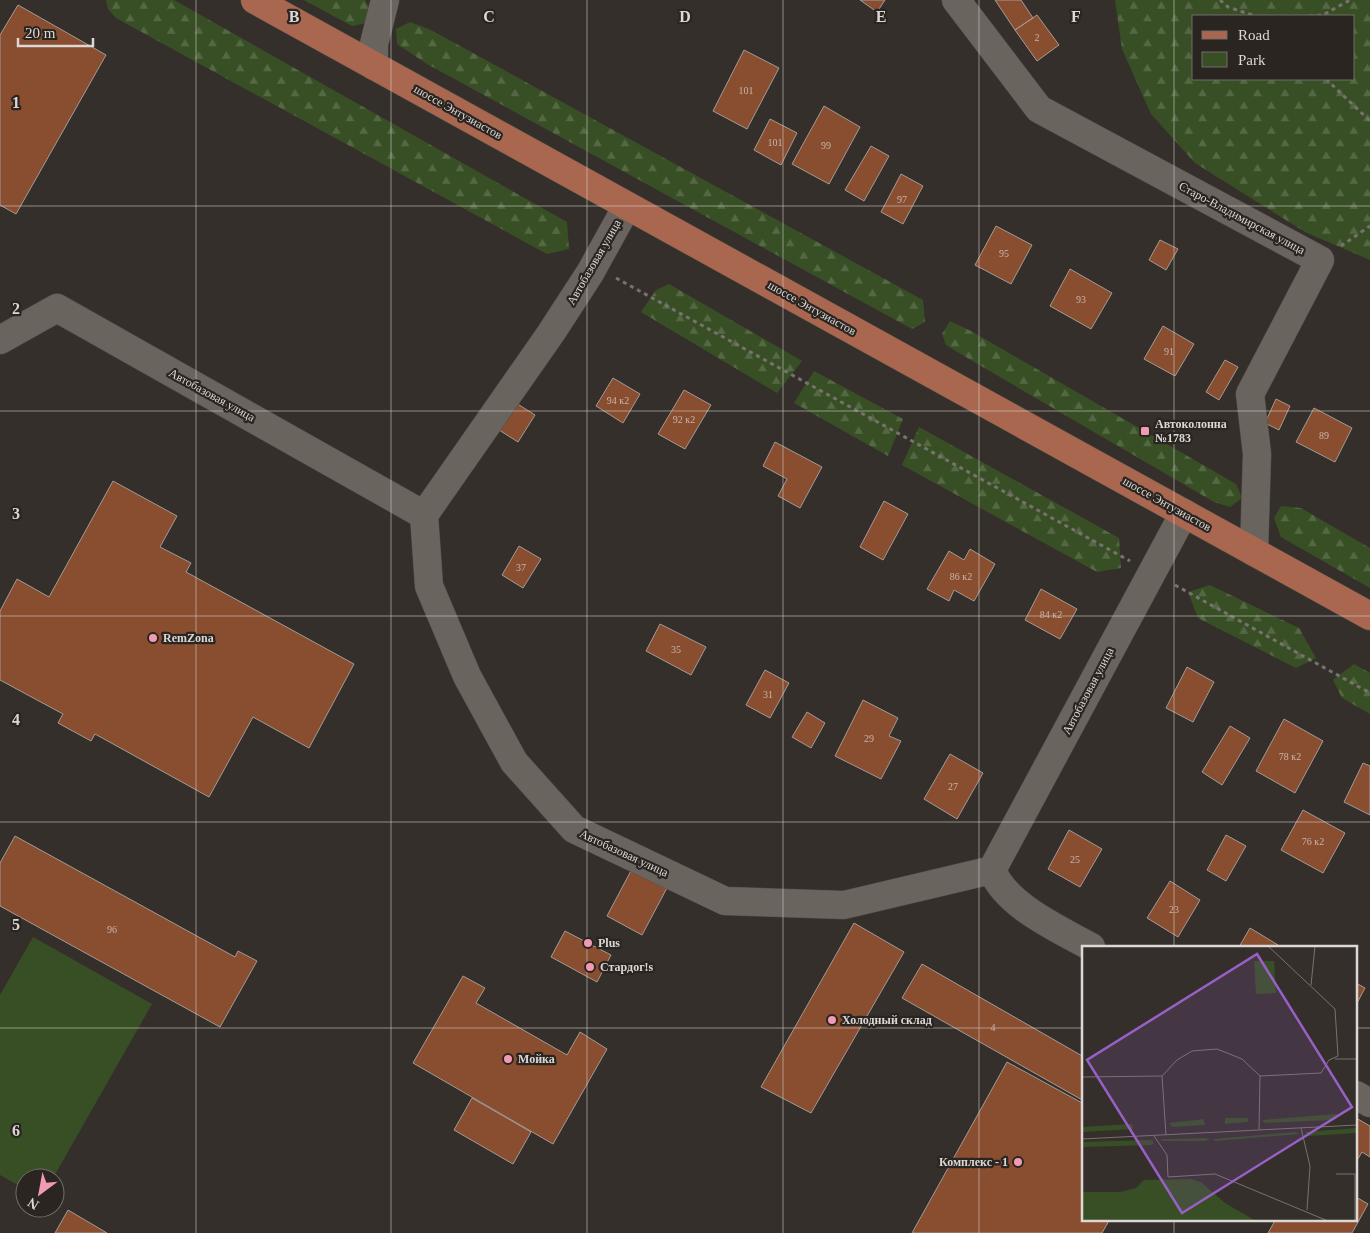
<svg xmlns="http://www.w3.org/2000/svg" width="1370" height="1233" viewBox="0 0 1370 1233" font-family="'Times New Roman',serif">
<defs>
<pattern id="forest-firs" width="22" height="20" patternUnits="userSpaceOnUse" patternTransform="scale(1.25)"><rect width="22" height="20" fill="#384f25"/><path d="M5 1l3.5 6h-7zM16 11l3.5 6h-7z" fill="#546844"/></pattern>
</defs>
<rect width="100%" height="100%" fill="#352f2b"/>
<path fill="#384f25" d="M33,937L152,1004L53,1178H25V1189L0,1175V995Z"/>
<path fill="url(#forest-firs)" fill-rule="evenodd" d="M106,0H174L567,222L569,249L547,254L116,18L108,9Z
M304,0H365L372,12L366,23L352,26Z
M1115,0H1370V260L1305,232L1195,163L1151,114L1122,49ZM1194,16H1354V79H1194Z
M410,22L431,30L923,300L925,322L912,329L427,64L397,44L396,29Z
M669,284L802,361L777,393L641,312L656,290Z
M950,321L971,331L1236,484L1242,498L1230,507L1214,502L969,359L946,345L942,334Z
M814,371L903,419L888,456L794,403Z
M919,427L1119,538L1121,568L1097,572L902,465Z
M1281,506L1301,508L1370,548V588L1281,537L1274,518Z
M1210,585L1299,628L1316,658L1296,668L1198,618L1188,592Z
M1354,664L1370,673V714L1342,698L1333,680Z"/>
<path fill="#894d2f" stroke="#a39b97" d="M860,0H885L877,12Z
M995,0H1021L1033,18L1015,30Z
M18,5L106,55L16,214L0,205V35Z
M1037,15L1059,45L1037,61L1015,30Z
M744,50L779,68L747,129L713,111Z
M824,106L860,127L829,184L792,164Z
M770,119L797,133L781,165L754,150Z
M871,146L889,156L864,201L845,190Z
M901,174L923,186L903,224L881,212Z
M996,226L1032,245L1011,284L975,265Z
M1160,240L1178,249L1166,270L1149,260Z
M1070,269L1112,293L1091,329L1050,306Z
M1163,326L1194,344L1175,376L1144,359Z
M1225,360L1238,367L1219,400L1206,392Z
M613,378L640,394L623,423L596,406Z
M684,390L711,405L685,449L658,434Z
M1276,399L1290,406L1279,430L1265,423Z
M516,403L535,415L518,442L499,430Z
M1314,408L1352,428L1335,462L1296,442Z
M775,442L822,467L800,508L778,496L787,479L763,466Z
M113,481L177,516L160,547L191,563L186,572L354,664L309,748L253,717L209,797L95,734L91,741L58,723L63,714L0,680V611L17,579L49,597Z
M884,501L908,514L883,560L860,547Z
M519,546L541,559L523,588L502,575Z
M970,549L995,564L974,601L954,590L949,601L927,589L949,551L964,560Z
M1041,589L1077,609L1060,639L1025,620Z
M660,624L706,647L691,675L646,651Z
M1187,667L1214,682L1193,722L1166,708Z
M765,670L789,683L770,718L746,705Z
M863,700L898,718L889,736L901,741L881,779L835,756Z
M807,712L825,723L811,748L792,737Z
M1284,719L1323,741L1295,793L1256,771Z
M1230,726L1250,738L1222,785L1202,772Z
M950,754L983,773L957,819L924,799Z
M1363,763L1370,766V815L1344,802Z
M1303,810L1345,833L1323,873L1281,850Z
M1069,830L1102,849L1080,887L1048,869Z
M1226,835L1246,846L1226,881L1207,870Z
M15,836L235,957L238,951L257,961L220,1027L0,906V863Z
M633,867L668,886L642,935L607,916Z
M1170,881L1200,900L1178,937L1147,918Z
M854,923L904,952L811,1113L761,1087Z
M1250,928L1278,945L1277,947H1239Z
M565,931L611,955L597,982L551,957Z
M922,964L1084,1057V1101L902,998Z
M463,976L485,988L476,1003L567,1055L580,1032L607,1049L553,1144L413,1063Z
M1356,983L1365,988L1356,1005Z
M1007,1062L1084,1104V1219H1110L1102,1233H912Z
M472,1098L531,1132L513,1164L454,1130Z
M1356,1118L1370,1126V1157L1362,1152L1356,1162Z
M1356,1197L1368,1204L1352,1233H1268L1276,1219H1356Z
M68,1210L107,1233H55Z"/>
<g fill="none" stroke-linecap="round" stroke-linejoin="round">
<g stroke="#524d49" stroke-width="29">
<path id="minor" d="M956,0L1039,109L1320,260L1250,394L1257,454L1254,552
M374,66V44L385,0
M627,206L590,273L551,333L424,515L429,586L467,676L514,762L574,829L725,901L844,905L992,870L1184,513
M0,340L57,308L424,515
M992,870C1006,906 1059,929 1091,947
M1356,1095L1370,1103"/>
</g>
<g stroke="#524d49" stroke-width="29">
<path id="major" d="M255,0L1370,616"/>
</g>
<path stroke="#77726e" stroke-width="3" stroke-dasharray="4 4" stroke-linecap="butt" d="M1220,0L1228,7L1255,16
M1309,16L1323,15L1350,0
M1326,79L1370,121
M1341,246L1370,226
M616,278L1130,561
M1175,585L1370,693"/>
<use href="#minor" stroke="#6a645f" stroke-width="28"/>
<use href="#major" stroke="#aa674f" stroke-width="28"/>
</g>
<path fill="none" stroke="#dcd8d5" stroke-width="1" stroke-opacity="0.55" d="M196,0V1233M391,0V1233M587,0V1233M783,0V1233M979,0V1233M1174,0V947M0,206H1370M0,411H1370M0,616H1370M0,822H1370M0,1028H1084M1356,1028H1370M1174,1219V1233"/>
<g fill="#f19ab3" stroke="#2b2521" stroke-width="2">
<rect x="1140" y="426" width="10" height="10" rx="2.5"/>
<circle cx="153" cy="638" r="5"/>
<circle cx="588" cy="943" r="5"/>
<circle cx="590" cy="967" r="5"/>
<circle cx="832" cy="1020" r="5"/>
<circle cx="508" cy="1059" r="5"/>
<circle cx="1018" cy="1162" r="5"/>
</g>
<g text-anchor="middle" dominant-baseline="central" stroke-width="4.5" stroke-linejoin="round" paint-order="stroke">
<g font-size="10" fill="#c7b5ac">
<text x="1037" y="37">2</text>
<text x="746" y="90">101</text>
<text x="775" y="142">101</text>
<text x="826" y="145">99</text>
<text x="902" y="199">97</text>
<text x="1004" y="253">95</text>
<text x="1081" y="299">93</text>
<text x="1169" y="351">91</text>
<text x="618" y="400">94 к2</text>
<text x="684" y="419">92 к2</text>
<text x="1324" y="435">89</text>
<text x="521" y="567">37</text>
<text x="961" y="576">86 к2</text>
<text x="1051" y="614">84 к2</text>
<text x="676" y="649">35</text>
<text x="768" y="694">31</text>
<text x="869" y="738">29</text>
<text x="1290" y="756">78 к2</text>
<text x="953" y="786">27</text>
<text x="1313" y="841">76 к2</text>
<text x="1075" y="859">25</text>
<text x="1174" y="909">23</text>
<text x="112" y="929">96</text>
<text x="993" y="1027">4</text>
</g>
<g font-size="12" fill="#dcd8d5" stroke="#2b2521">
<text transform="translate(458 112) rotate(29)">шоссе Энтузиастов</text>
<text transform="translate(1242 218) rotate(28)">Старо-Владимирская улица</text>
<text transform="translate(594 262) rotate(-60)">Автобазовая улица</text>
<text transform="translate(812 308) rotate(29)">шоссе Энтузиастов</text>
<text transform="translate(212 395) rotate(29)">Автобазовая улица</text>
<text transform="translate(1167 504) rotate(29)">шоссе Энтузиастов</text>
<text transform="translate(1088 691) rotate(-62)">Автобазовая улица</text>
<text transform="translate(624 853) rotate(25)">Автобазовая улица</text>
</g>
<g font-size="12" font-weight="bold" fill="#dcd8d5" stroke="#2b2521" text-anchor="start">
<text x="1155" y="424">Автоколонна<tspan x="1155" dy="14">№1783</tspan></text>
<text x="163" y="638">RemZona</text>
<text x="598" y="943">Plus</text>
<text x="600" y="967">Стардог!s</text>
<text x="842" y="1020">Холодный склад</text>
<text x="518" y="1059">Мойка</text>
<text x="1008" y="1162" text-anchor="end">Комплекс - 1</text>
</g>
</g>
<g transform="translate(1082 946)">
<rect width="275" height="275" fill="#352f2b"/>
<path d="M192,15L194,47L174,48L172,15Z" fill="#384f25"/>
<path d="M254,168L257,169L252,174L183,177L180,174ZM143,172H166V176L143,178ZM122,173L123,179L90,181L87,177ZM50,178L51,183L0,186V181ZM275,182V187L226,190L223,186ZM212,186L219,188L133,195L131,193ZM128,192L124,195H78L81,193ZM70,194L72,197L70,199L0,201V196ZM109,233L119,236L143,257L174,275H0V246H38L54,242L62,234Z" fill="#384f25"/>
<path fill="none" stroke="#78736f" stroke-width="1" d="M186,0L253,63L256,110L247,114M229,39L233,0M253,113H275M178,130L239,127L247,114M0,131L80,130M219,182L228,220L225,264M84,189L80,130L95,114L110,105L135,103L160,113L178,130L177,184M72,190L85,209L86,231L133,228L246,275M0,193L275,179M254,228H273V275"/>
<path fill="#9860c6" fill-opacity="0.15" stroke="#9860c6" stroke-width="2.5" d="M175,8L270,161L100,267L5,114Z"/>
<rect width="275" height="275" fill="none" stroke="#dcd8d5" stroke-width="2.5"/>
</g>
<g font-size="16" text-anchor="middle" font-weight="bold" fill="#dcd8d5" stroke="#2b2521" stroke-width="4.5" stroke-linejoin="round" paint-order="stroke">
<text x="294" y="22">B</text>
<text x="489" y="22">C</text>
<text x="685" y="22">D</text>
<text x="881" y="22">E</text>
<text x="1076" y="22">F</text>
<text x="16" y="108">1</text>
<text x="16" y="314">2</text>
<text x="16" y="519">3</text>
<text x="16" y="725">4</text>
<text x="16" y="930">5</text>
<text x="16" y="1136">6</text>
</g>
<rect x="1192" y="15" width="162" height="65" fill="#2b2521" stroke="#726d69"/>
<rect x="1202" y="31" width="25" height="8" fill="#aa674f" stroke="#726d69"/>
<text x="1238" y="40" font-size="15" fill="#dcd8d5">Road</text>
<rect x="1202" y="52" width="25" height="15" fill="#384f25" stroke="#726d69"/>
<text x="1238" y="65" font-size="15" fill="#dcd8d5">Park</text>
<g transform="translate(40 1193) rotate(212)"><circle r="24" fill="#2b2521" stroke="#726d69"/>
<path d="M0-4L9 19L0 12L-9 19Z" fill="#f19ab3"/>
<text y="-8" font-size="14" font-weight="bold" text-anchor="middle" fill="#dcd8d5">N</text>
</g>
<path d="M18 38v8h75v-8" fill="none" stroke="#dcd8d5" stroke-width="2.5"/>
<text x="25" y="38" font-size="15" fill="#dcd8d5" stroke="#2b2521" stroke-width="4" paint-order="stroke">20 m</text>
</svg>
